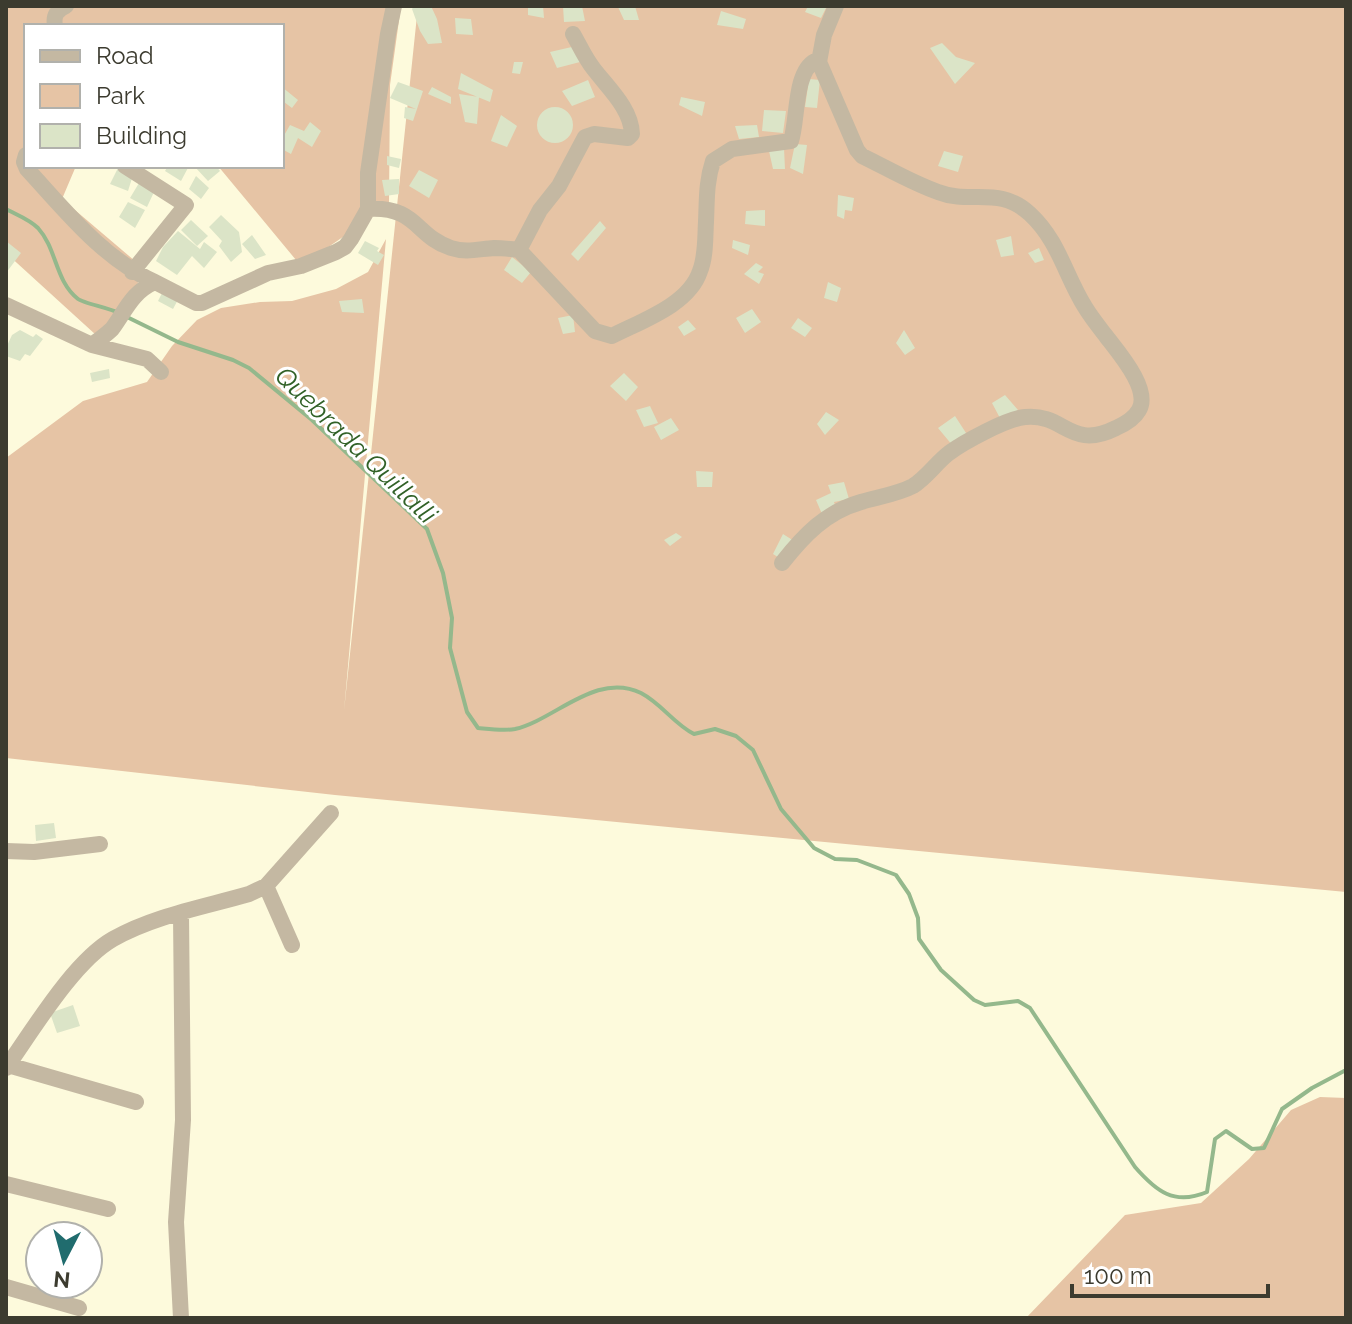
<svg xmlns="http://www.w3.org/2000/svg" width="1352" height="1324" viewBox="0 0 1352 1324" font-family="Raleway,sans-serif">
<rect width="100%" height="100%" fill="#fdfadc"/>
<path fill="#e6c4a5" d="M6,6H401L390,85L389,205L301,266L218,166H282V26H26V166H76L62,199L142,267L131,309L107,345L6,253Z
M418,6H1346V892L335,795L6,758V458L83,401L147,382L172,346L197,320L221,308L260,302L292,301L336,289L368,272L386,239L344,711Z
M1320,1097L1346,1098V1318H1026L1125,1215L1201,1203L1249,1159L1291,1110Z"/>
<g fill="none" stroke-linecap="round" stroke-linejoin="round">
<path stroke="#94b88c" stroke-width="4" d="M6,209C17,215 29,219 38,228C57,249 55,281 78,299C83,303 109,308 119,313
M127,317L178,342L233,360L249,368L312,420L427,529L443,573L452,618L450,648L467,712L478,728C489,729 504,731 515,729C555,720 596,671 641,693C662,704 674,724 694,734L715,729L736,736L753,750L781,809L814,848L835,859L857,860L896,875L909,894L918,918L919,939L941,970L974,1000L985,1005L1018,1001L1030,1008L1135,1167C1156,1191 1174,1206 1207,1192L1215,1139L1226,1131L1252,1149L1264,1148L1282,1109L1312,1088L1346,1070"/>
</g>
<path fill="#dbe4c7" d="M414,6H431L437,19L442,43L428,44L420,31L412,9Z
M528,6H543L544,18L528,15Z
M563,6H582L585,21L564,22Z
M635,6L639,20H624L618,7Z
M808,6H827L821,18L805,12Z
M721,11L746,19L743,29L717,25Z
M455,18L471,19L473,35L456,34Z
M942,43L956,57L975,63L955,84L930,48Z
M576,46L580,62L557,68L550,52Z
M514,62H523L520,74L512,73Z
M461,73L493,90L490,102L458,89Z
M809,79L820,80L817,108L805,107Z
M588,80L595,97L572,106L562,91Z
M398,82L423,91L413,121L404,118L405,107L416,109L390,98Z
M282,87L298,100L292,108L284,102L282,105Z
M432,87L451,97V104L428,94Z
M459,94L479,97L477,124L465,122Z
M681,97L705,102L702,116L679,105Z
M537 125a18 18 0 1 1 36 0a18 18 0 1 1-36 0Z
M764,110L786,111L783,133L762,131Z
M501,115L517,126L507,147L491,141Z
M310,122L321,131L312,147L298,138L291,154L282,149V139L290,125L304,131Z
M757,125L759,137L739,139L735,126Z
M795,144L807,145L803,174L790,168Z
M784,148L785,169H773L769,151Z
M944,151L963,156L958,172L938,166Z
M387,156L401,159L399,168L387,165Z
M168,166H189L181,181L165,171Z
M194,166H216L220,171L208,181Z
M118,168L133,175L128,191L110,184Z
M419,170L438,180L429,198L409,186Z
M196,176L209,188L201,199L189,189Z
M399,179V194L385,196L382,180Z
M139,183L154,192L147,207L130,198Z
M838,195L854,198L852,211L845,210L844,219L837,216Z
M128,202L145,210L135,228L119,217Z
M765,210V226L745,224L746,211Z
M221,215L239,232L242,252L231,262L219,246L222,241L209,227Z
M191,220L208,236L197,246L181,230Z
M600,221L606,228L578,261L571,254Z
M178,231L200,249L204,242L217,252L204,268L192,256L177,275L156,261L163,247Z
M252,235L266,255L255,259L242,244Z
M1011,236L1014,255L1001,257L996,240Z
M733,240L750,245L748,255L732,248Z
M6,241L21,253L6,273Z
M365,241L379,248L377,251L384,255L378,265L358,253Z
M1039,248L1044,260L1035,263L1028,253Z
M512,257L531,272L522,283L504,270Z
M756,263L763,267L758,272L764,274L759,284L744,274Z
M828,282L841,288L837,302L824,298Z
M164,289L180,296L173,309L158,301Z
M362,299L364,313L342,312L339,301Z
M752,309L761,322L745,333L736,318Z
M573,315L575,332L563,334L558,318Z
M798,318L812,328L805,337L791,328Z
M688,320L696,329L684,336L678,327Z
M20,330L33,337L36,334L43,339L30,356L25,354L20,361L6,356V348L12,335Z
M904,330L915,348L905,355L896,343Z
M109,369L110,378L92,382L90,373Z
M624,373L638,387L626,401L610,386Z
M1005,395L1018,410L1001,420L992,403Z
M650,406L658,423L644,427L636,410Z
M826,412L839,420L825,435L817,424Z
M955,416L968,436L953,446L938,428Z
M671,418L679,430L661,440L654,427Z
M696,471L713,472L712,487H697Z
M844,482L849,499L834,502L836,508L822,514L816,500L831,493L828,485Z
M676,533L682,537L670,546L664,540Z
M783,534L794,541L781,559L773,554Z
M54,823L56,838L36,841L35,825Z
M73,1005L80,1026L57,1033L50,1013Z"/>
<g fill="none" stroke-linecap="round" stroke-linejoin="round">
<path stroke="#c4b8a2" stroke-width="16" d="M55,26C53,15 57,10 66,6
M819,62L824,35L836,6
M26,155L24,162L27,169C65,210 103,259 155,282
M125,166L186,205L132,272
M368,209C417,206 415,236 451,248C466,253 479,249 494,248C502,248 511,249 519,250L595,331L612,336C641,321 689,305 700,271C706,256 705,238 706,222C707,201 706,182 713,161L732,149L791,141C798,120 794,72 815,61L819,62L857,150L862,156C887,168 912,183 938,192C971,205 999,185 1030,214C1059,241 1065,275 1085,307C1091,317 1099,327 1106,336C1118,352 1151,389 1139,410C1134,419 1125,424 1116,428C1070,451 1065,413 1025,417C1006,419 964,442 949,453C936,463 927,477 913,486C898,494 878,497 861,502C826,512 804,535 782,563
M519,250L540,210L559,186L585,137L594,134L628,138L632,134C631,108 608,88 593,68C585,58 580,46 573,34
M6,305L92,345L147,359L161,372
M92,345C98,340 106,335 112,329C126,310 132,292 155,282L196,303H202L268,273L301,266L336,252L345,247L351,239L368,209V173L388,34L394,6
M6,851L34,852L100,844
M266,886L292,945
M8,1065L136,1102
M6,1068C33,1030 73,962 113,939C153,916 204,907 249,894L266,886L331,813
M6,1184L108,1209
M6,1287L79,1308
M181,1318L176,1222L183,1120L181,914"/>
</g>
<g text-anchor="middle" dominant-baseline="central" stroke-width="6" stroke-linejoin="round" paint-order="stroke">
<g font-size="26" font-style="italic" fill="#316127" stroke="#fff">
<text transform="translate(356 445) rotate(44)">Quebrada Quillalli</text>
</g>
</g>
<rect width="1352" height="1324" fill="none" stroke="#3c3b2f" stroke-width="16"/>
<rect x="24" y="24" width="260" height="144" fill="#ffffff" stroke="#b1b1ac" stroke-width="2"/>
<rect x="40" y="50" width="40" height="12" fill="#c4b8a2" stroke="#b1b1ac" stroke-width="2"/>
<text x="96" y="64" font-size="24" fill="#3c3b2f">Road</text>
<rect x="40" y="84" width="40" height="24" fill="#e6c4a5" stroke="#b1b1ac" stroke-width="2"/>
<text x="96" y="104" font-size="24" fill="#3c3b2f">Park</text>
<rect x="40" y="124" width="40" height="24" fill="#dbe4c7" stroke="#b1b1ac" stroke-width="2"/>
<text x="96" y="144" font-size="24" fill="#3c3b2f">Building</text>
<g transform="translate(64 1260) rotate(186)"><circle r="38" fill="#ffffff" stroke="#b1b1ac" stroke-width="2"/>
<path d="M0-6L14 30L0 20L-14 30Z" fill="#206c6e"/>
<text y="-12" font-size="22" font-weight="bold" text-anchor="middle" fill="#3c3b2f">N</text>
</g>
<path d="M1072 1284v12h196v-12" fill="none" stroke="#3c3b2f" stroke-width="4"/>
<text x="1084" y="1284" font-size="24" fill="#3c3b2f" stroke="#ffffff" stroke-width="6" paint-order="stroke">100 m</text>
</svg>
